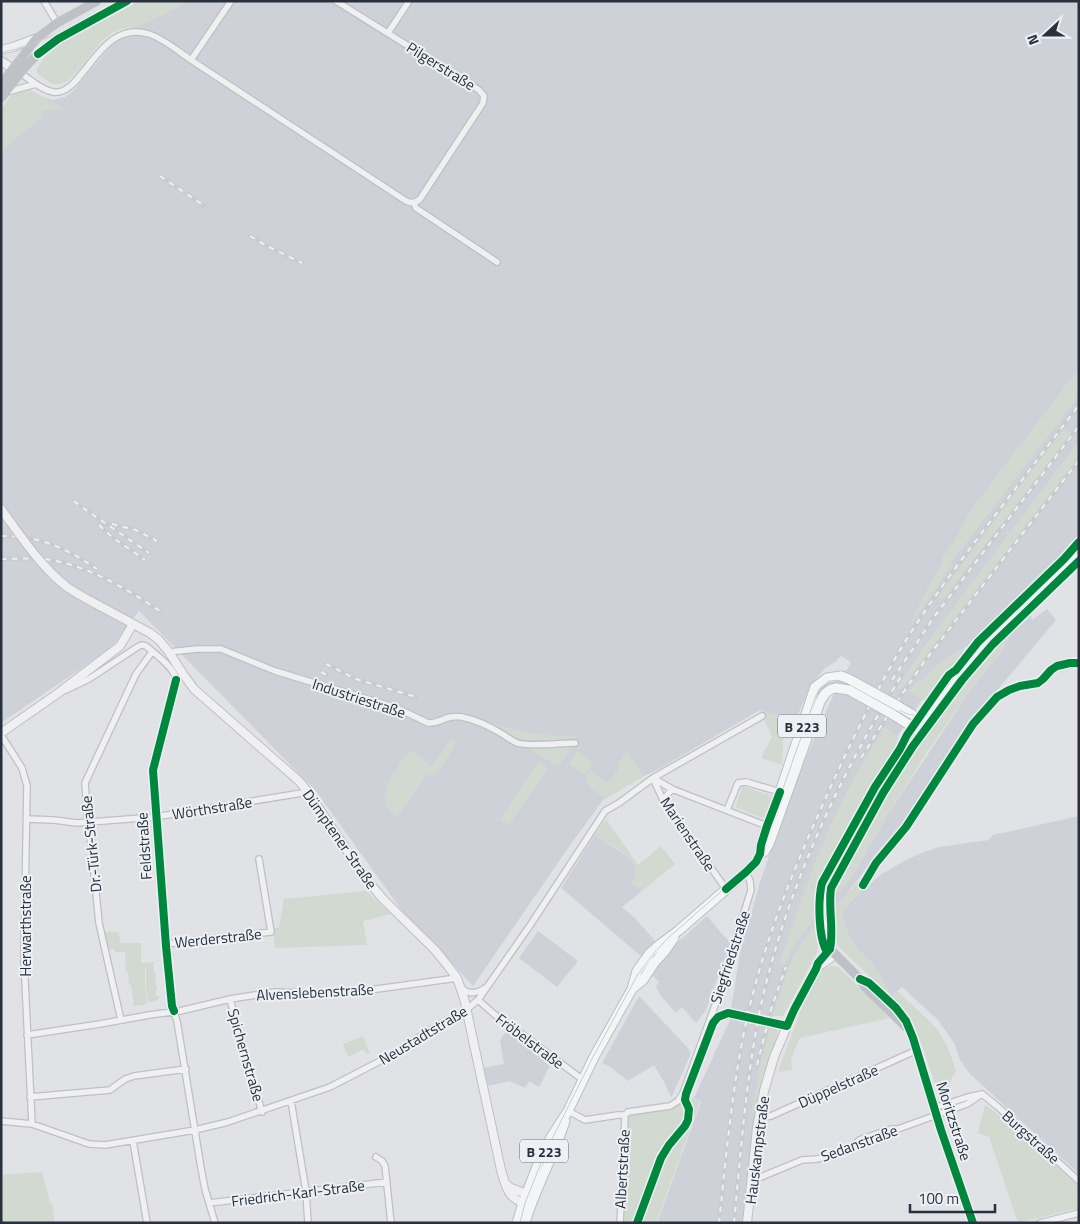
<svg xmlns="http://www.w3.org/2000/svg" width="1080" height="1224" viewBox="0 0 1080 1224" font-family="'Titillium Web',sans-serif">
<rect width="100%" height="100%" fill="#e0e2e5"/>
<path fill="#ced2d8" d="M140,1H1079V539L1064,556L1009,610L975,641L964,648L960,660L957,665L945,673L926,692L921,701L863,787L815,864L780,963L818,914L846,883L856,870L888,814L968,694L986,670L1001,653L1014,625L1030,610L1032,620L1047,609L1056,620L968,725L905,824L871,862L843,899L818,922L807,936L797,950L788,969L773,1016V1028L768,1046L755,1111L744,1223H657L701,1102L694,1098L729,1022L740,953L760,882L792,789L844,671L847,670L851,662L841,656L835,662L825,668L811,685L798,714L778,716L760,710L659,769L642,777L603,800L571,844L473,986L400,908L316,791L139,611L111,648L1,723V110L16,93L30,90L43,97L53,100L65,97L72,92L110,47L136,26L127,9Z
M1079,816V1174L970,1074L960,1060L954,1043L938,1020L902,987L891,997L874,966L857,949L849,936L842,917L843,909L863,889L882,874L902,862L919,854L939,847L989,840L993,835Z
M595,835L630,858L635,866L636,875L632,883L643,890L622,907L635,918L656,942L642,957L561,888Z
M707,916L730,943L706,1010L696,1023L682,1007L676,1013L660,995L656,986L659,982L654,977L650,975L659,962L677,943Z
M538,931L578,961L557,987L519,958Z
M639,996L689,1049L690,1052V1056L672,1096L671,1097L664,1082L654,1065L628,1081L610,1067L602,1063Z
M508,1029L552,1062L539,1087L529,1081L525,1088L510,1081L488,1086L484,1068L504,1064L500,1040Z"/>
<path fill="#d1d9d1" d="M140,1H191C174,9 156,19 138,26C128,29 118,28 109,35C94,46 77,80 60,84C51,86 43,78 37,73V69L44,58L60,44Z
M30,90L66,110H43L42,118L8,145L1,154V109L11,96L16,93Z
M1079,368V396L952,561L951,566L909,627L924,595L943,561L941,560L956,538L969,512Z
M1063,428L1072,434L942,600L939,596L956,572Z
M1079,441V458L901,689L897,688L926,644Z
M1009,636L1001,653L986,670L968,694L925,755L888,814L856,870L846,883L831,900L832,889L892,781L931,724L962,682L984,656L997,642Z
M964,648L960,660L925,701L908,691L919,680L921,681C934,669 948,654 964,648Z
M760,710L778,716L784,727L782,765L761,758L772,737Z
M485,721L525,732L555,736H579L568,740H526L514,737Z
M885,726L903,743L872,788L819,885L816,896L818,914L796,943L784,966L780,963C795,918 810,871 830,827C845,792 865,759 885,726Z
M451,739L455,742L454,748L435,776L428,772L398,817C394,814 389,811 387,806C379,786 400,765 410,750L423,759L431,767Z
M526,746L530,747L573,746L558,767Z
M577,751L593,763L585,775L569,764Z
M628,752L642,774L643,777L605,799L593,790L585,780L590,771L608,783L619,768L617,766L624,755Z
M538,762L548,769L508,826L500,820Z
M743,786L772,796L764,818H763L735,807Z
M606,819L638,865L661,846L675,864L643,890L632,883C633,880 635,878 636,876C640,858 607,843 595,835Z
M863,875L866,880L863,889L843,909L842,917L849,936L857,949L874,966L890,992L891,997L897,991C912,1006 931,1019 942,1037C949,1048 952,1059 956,1071L949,1083L950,1092H938L924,1051L913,1022L902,1007L838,946L834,937L832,909L843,899Z
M366,891L391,914L363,921L367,945L275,948L273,929L279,927L284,899Z
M818,922L819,936L817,953L783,1016H773C779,994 786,971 797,950C803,940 810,931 818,922Z
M105,932H119L120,943H141V963L154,962V964H153L154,973L156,974V976L155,977L156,988H157L158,990H156V996H160V997L158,998V1000H156V1001L148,1002L146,990V967H145V988L147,1004L134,1006L131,985L129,984L128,972H126L125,952H115L114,949H109Z
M831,966L838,967L881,1008L889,1018L800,1038L791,1058L792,1070L778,1072L800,1012L820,971Z
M770,1028L776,1029L778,1032L755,1111L752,1113L761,1061Z
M363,1036L370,1053L367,1054L363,1049L348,1057L343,1044Z
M684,1094L700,1102L656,1223H622L627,1115L670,1107Z
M985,1105L995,1112L1079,1187V1208L1018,1223L989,1137L978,1133Z
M42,1172L50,1203L53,1204L54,1223H1V1175Z"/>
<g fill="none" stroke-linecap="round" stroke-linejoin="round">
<g stroke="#bec0c3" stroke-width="8">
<path id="minor" d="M44,1L57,23
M388,33L409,1
M191,60L406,201C412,204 416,203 420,199L483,103L484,96L479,90L336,1
M20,73C30,79 41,90 53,92C84,97 98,18 149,34C164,39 178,51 191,60L231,1
M7,92L36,84
M414,203L416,208L497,262
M169,652L197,649H221L275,671L397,708L428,723C440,724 447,714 462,717C477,720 491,727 504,735C508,738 513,741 517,743C529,747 561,743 575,743
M66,690L89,679L139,646L142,645L146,646C155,654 176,669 176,680L153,770L155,817L169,981L172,1006L177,1021L201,1168L205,1189L215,1223
M1,735L22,768L27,786L24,961L32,1124
M653,778L663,800L726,889
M653,778L672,789L767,826
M663,800L672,789
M727,810L738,783L746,782L780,792
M27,819L54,820L77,823L155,817L308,792
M166,944L271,932L259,859
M460,987C468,995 476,994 485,988
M230,999L244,1052L262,1112
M478,1000L494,1014L534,1043L583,1080
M121,1020L99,923L92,852L88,822L85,783L136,674L152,652
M27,1035L100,1024L149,1015L180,1011L230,999L274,992L306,993L355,992L457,978
M30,1097L110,1090L125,1079L134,1076L186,1069
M291,1101L306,1191L308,1223
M934,1108L968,1097L982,1094L997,1106L1079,1181
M568,1111L585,1120L618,1115H625L628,1112L670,1106L678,1101L683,1093L717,1000L751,890L750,881L746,872
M758,1118L771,1116L917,1050
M1,1121L32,1124L89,1144L105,1145L195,1130L228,1122L330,1087L386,1058L430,1030L467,1009L478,1000L531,924L605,811L619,803L653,778L762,716
M133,1141L147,1223
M376,1157L382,1161L385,1166L391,1223
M752,1177H761L802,1160L818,1159L853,1147L859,1140L891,1129H898L967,1104L982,1094
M209,1203L387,1182
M620,1223L625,1115
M1040,1223L1079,1213"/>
</g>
<g stroke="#bec0c3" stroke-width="10">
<path id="tertiary" d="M1,50L13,47L37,38
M1,61L16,71
M98,605L150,633L159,640L169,652L183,674L194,689L299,781L308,792L366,879L383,899L435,950L448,966L457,978L464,998L501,1170C506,1187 508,1200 528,1204
M1,733L57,694L120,646L133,624
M818,967L835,955
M505,1183L511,1188L532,1196
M747,1223L757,1128L764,1091L774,1057L787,1026L794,1010L816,969L818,963L830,949"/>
</g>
<g stroke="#bcbfc3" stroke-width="11">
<path id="primary" d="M898,706L925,722
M892,714L919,731L960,672L975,654L1069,561L1079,551
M760,854L761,845L767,826L780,792L815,687L827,678L841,676
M632,989L643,980L654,963L665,951L674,938
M517,1223L523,1203L541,1156L550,1139L568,1111L594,1057L632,989L637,971L650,953L659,945L678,931L746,872L756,862L760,854L764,852L769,844L820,702C824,694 828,689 836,688
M525,1223C535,1188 554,1156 565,1121"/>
</g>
<use href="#minor" stroke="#f0f0f2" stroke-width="5.5"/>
<use href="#tertiary" stroke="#f0f0f2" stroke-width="8"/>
<path stroke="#bec1c5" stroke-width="9" d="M1,84L37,38L57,23L97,1
M1,98C13,83 23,67 38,54C64,31 97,18 127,1
M907,1023L913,1038L941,1130L973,1223
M908,1029L865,987L860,979L830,949C825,938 823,903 825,891C825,887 827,883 829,880L880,789L919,731"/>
<use href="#primary" stroke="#f4f5f6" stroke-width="9"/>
<path stroke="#c9cbcd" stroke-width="1" d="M1,53C43,43 81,23 117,1
M520,1223L525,1203L545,1153L593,1057L638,974L654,953L668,938L748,868L762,848L816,695L820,688L829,681L842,680L905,713C915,717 924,715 932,707L959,671L974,653L1067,562L1079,549"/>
<g stroke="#c9cbcd" stroke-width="4">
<path id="rail" d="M160,176L206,207
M250,236L269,247L302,263
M74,501L83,508L149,553
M112,524L136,530L157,541
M99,525L112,537L145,560
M1,536C41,536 65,548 97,569
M1,559C19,559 38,557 56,561C94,569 128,590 160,611
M326,664L356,679L416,697
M321,672L327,675
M892,680L934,617L1079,426
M861,758L888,715L924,662L1079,460
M757,1065L772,1006L786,967
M719,1223C727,1149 733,1074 751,1001C768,933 794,868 823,804C847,750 873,696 903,645C930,601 962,559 993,518C1022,480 1050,443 1079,405
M734,1223C741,1150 746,1077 761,1005C787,888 839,776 902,675"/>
</g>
<use href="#rail" stroke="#edf1f5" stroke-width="2" stroke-dasharray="5.5" stroke-linecap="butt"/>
<g stroke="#bec0c3" stroke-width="10" stroke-linecap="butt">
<path id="tertiary-bridge" d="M1,509C21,536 40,566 67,587C77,594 87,599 98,605"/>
</g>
<g stroke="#bcbfc3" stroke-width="11" stroke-linecap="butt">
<path id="primary-bridge" d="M841,676L849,679L898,706
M836,688L849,690L892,714"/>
</g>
<use href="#tertiary-bridge" stroke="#f0f0f2" stroke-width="8"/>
<use href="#primary-bridge" stroke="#f4f5f6" stroke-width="9"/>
<g stroke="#edf1f5" stroke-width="11">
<path id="cycleway" d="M38,54L58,39L127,1
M863,885L876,863L906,827L973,724L997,697L1009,690L1020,686L1038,683L1043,679L1051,670L1057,666L1070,663H1079
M726,889L746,872L756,862L760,854L761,845L767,826L780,792
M830,949C834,929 828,908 831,888L883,793L913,746L962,680L993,644L1079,561
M827,952C818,937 818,899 822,883L875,787L900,749L907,735L934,696L949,675L956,670L978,642L1064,559L1079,542
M860,979L869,983L880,993L896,1008L906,1021L913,1038L941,1130L973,1223
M174,1011L172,1006L166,946L153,770L176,680
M637,1223L661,1158L669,1145L685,1126L688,1120L689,1109L685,1100L686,1094L713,1023L718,1017L728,1013L787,1026L794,1010L816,969L818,963L830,949"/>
</g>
<use href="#cycleway" stroke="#00873e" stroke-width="8"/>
</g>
<g text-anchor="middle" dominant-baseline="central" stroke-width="4" stroke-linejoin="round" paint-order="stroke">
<g fill="#edf1f5" stroke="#636b74" stroke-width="1">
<rect x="778" y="714.5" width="48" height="23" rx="4"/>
<rect x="520" y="1139.5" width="48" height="23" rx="4"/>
</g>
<g font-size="14" font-weight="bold" fill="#28313d">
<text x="802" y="726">B 223</text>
<text x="544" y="1151">B 223</text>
</g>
<g font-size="15" fill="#28313d" stroke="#edf1f5">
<text transform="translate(441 66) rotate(32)">Pilgerstraße</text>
<text transform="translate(359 698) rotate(18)">Industriestraße</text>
<text transform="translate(212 808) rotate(-9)">Wörthstraße</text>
<text transform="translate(688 834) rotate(56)">Marienstraße</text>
<text transform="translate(340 839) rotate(55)">Dümptener Straße</text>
<text transform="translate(91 844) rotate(-96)">Dr.-Türk-Straße</text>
<text transform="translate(144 846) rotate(-94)">Feldstraße</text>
<text transform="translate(25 926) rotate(-90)">Herwarthstraße</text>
<text transform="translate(218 938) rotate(-6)">Werderstraße</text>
<text transform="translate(730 957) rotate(-72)">Siegfriedstraße</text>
<text transform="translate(315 992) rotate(-3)">Alvenslebenstraße</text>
<text transform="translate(423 1035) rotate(-31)">Neustadtstraße</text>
<text transform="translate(530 1041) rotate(37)">Fröbelstraße</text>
<text transform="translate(246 1055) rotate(74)">Spichernstraße</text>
<text transform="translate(838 1086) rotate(-24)">Düppelstraße</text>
<text transform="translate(954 1121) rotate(72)">Moritzstraße</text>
<text transform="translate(1031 1137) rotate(42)">Burgstraße</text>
<text transform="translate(859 1143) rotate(-20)">Sedanstraße</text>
<text transform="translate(757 1150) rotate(-83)">Hauskampstraße</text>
<text transform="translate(622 1169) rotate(-87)">Albertstraße</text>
<text transform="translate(298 1193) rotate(-7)">Friedrich-Karl-Straße</text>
</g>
</g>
<rect width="1080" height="1224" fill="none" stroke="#28313d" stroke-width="5"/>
<g transform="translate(1045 35) rotate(249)" stroke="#edf1f5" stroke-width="4" paint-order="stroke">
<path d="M0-4L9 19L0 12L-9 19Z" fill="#28313d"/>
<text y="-8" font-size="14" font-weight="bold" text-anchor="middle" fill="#28313d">N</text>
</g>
<path d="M910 1204v8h85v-8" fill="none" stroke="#28313d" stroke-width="2.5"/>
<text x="918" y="1204" font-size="15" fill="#28313d" stroke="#edf1f5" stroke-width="4" paint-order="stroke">100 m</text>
</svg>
